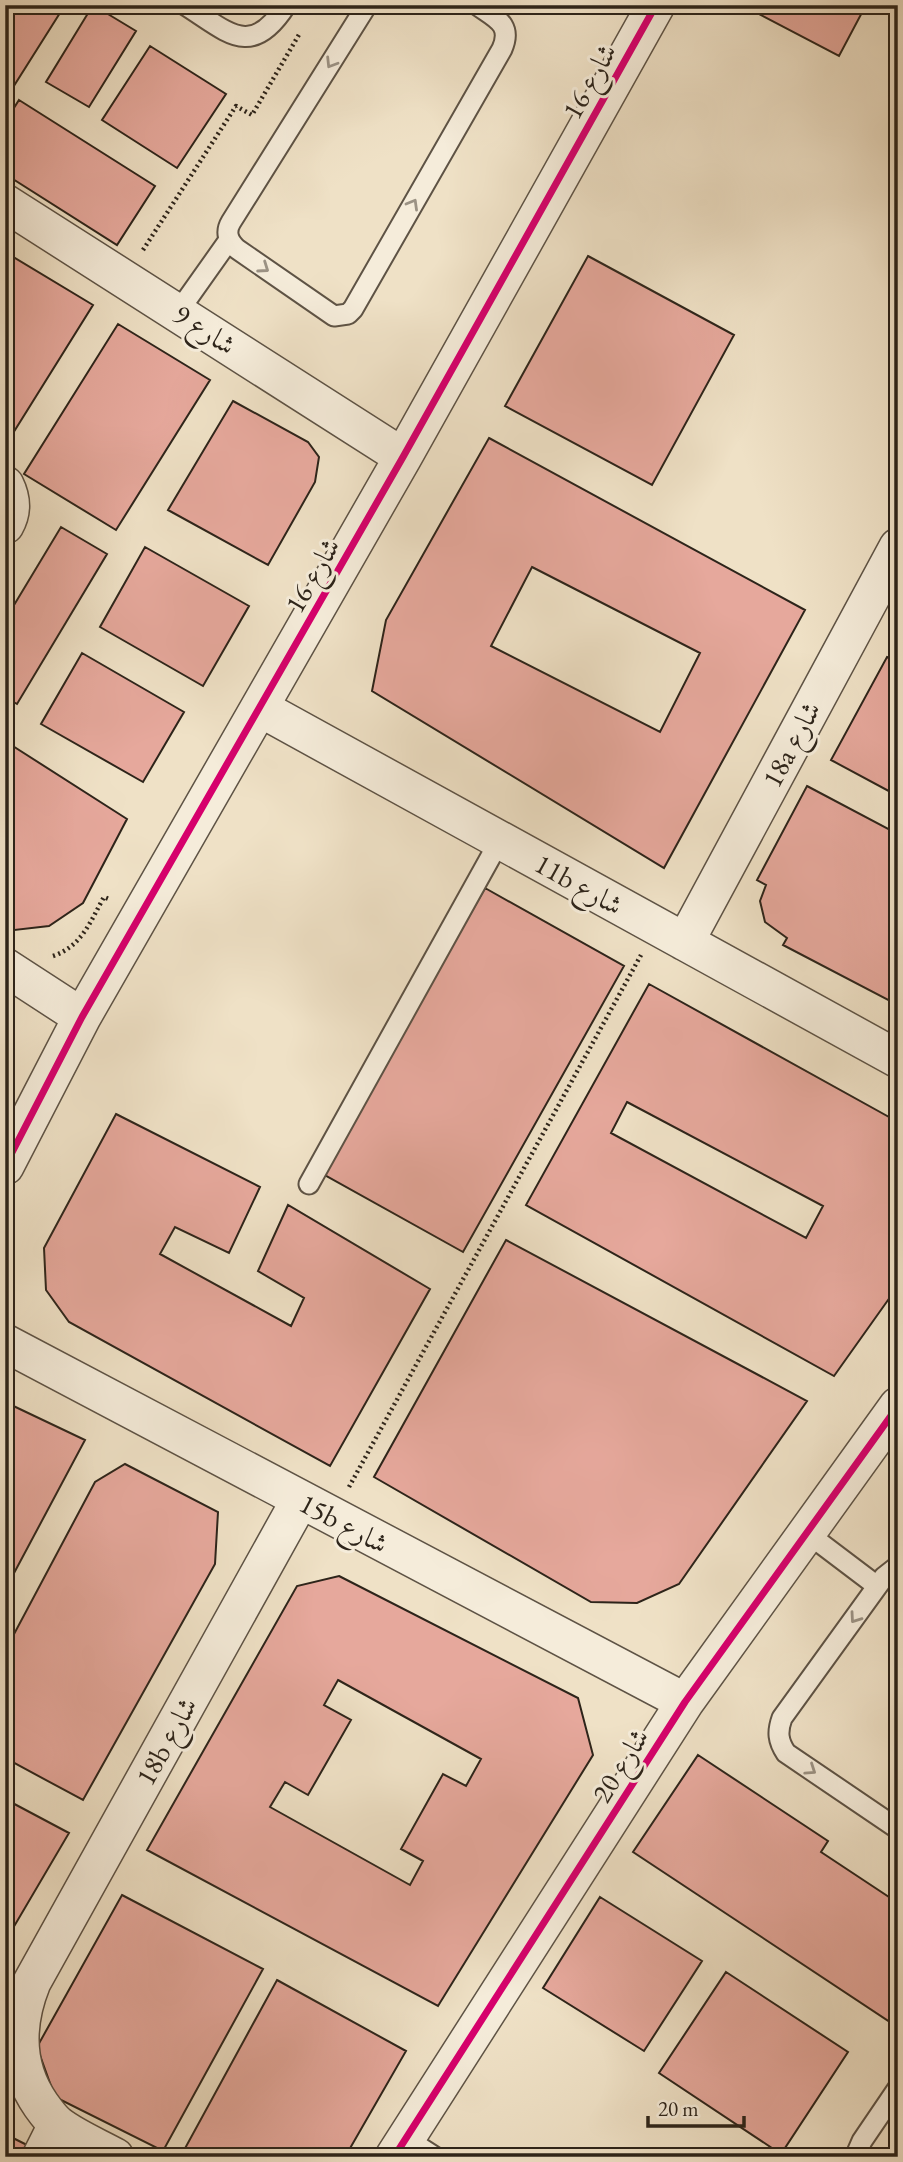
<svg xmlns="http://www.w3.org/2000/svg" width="903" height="2162" viewBox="0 0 903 2162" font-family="'EB Garamond',Amiri,serif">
<rect width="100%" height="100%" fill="#efe1c6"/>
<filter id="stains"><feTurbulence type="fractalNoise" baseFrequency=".00286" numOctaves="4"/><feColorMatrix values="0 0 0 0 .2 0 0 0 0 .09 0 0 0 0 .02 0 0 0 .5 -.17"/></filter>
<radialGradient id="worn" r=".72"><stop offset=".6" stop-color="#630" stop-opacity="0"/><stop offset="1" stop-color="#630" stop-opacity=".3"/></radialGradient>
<path fill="#e6a89c" stroke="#2d241a" stroke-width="2" fill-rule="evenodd" d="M5,5H65L5,100Z
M93,5L136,31L89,107L46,82Z
M742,5H866L839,56Z
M150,46L226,94L177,168L102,120Z
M19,100L155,186L117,245L5,174V122Z
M5,252L93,305L5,446Z
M588,256L734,335L652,485L505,406Z
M118,324L210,380L116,530L24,474Z
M233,401L308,442L319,457L315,482L268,565L168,510Z
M489,438L805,610L664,868L372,691L386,620ZM532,567L700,653L660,732L491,646Z
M61,527L107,554L17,704L5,697V620Z
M145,547L249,606L203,686L100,627Z
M82,653L184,712L143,782L41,724Z
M887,657L898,663V796L831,760Z
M5,741L127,819L83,903L49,926L6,931Z
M807,786L898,834V991L892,1002L783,945L787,938L765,922L760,901L766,885L757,880Z
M485,888L624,966L463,1252L323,1174Z
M649,984L898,1122V1286L834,1376L526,1205ZM627,1102L823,1206L806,1238L611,1133Z
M116,1114L260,1187L229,1253L175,1227L160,1254L291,1326L304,1298L258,1271L288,1205L430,1289L330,1466L69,1322L46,1290L44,1248Z
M506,1240L807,1401L679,1584L637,1603L591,1602L374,1477Z
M5,1402L85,1440L5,1590Z
M125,1464L218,1512L215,1564L83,1800L5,1758V1651L95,1482Z
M339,1576L578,1698L593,1755L438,2006L147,1850L297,1586ZM338,1680L481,1759L466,1786L443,1774L401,1849L423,1861L410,1885L270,1807L285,1782L308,1795L351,1720L324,1705Z
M698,1755L828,1841L821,1852L898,1903V2010L890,2022L633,1852Z
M5,1799L69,1833L9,1935L5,1933Z
M122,1895L263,1969L163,2151L55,2097L37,2047Z
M600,1897L702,1961L644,2051L543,1988Z
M726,1972L848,2052L781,2154L659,2073Z
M277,1980L406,2051L345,2157H193L183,2152Z
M5,2134L41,2152L38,2157H5Z"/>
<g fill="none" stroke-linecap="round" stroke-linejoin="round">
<g stroke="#5e5345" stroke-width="23">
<path id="service" d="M185,5C228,32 251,60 286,5
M367,5L231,222C225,232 228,241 237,249L334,316L348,314L353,309L502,49C513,24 495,18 477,5
M178,312L229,240
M309,1184L500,840
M807,1533L877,1586
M898,1566L884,1577L782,1718C777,1732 778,1741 786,1753L898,1829
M407,2139L435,2157
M855,2157L862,2141L898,2088"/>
</g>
<g stroke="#5e5345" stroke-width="40">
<path id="minor" d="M5,203L403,457
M5,485C12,499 13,511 5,525
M260,708L898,1059
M685,942L898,547
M5,967L82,1017
M5,1166L82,1017L403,457L656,5
M5,1343L685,1702
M41,2157L57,2125
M115,2157C97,2147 75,2138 58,2125C52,2120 46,2112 41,2105C14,2066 15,2024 32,1982L300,1500
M394,2157L685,1702L898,1406"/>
</g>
<path stroke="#2d241a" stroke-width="4.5" stroke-dasharray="2 3.5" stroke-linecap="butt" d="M143,250L236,106L252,115L300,33
M53,956C82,946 90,922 104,897L111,900
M349,1487L641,955"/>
<use href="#service" stroke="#f5ecda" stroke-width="19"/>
<use href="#minor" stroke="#f5ecda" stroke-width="37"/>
<g stroke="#f5ecda" stroke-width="11">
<path id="cycleway" d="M5,1166L82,1017L403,457L656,5
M394,2157L685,1702L898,1406"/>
</g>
<use href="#cycleway" stroke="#d6006c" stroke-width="7"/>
</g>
<defs><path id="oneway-chevron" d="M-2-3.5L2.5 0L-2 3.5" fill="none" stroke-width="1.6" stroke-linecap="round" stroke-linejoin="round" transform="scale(1.75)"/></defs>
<g stroke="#9b9284">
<use href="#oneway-chevron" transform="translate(331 63) rotate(122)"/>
<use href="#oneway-chevron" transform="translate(413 204) rotate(-60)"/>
<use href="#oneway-chevron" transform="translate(264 268) rotate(35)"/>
<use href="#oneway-chevron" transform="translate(855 1618) rotate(125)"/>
<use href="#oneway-chevron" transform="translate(811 1770) rotate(34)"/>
</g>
<g text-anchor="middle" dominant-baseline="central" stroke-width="6" stroke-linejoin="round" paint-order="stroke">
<g font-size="28" fill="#2d241a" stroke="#f5ecda">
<text transform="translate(589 81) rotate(-61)">شارع 16</text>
<text transform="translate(205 329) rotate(33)">شارع 9</text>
<text transform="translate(312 575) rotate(-60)">شارع 16</text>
<text transform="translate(791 744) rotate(-62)">18a شارع</text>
<text transform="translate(579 884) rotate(29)">11b شارع</text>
<text transform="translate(344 1523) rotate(28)">15b شارع</text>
<text transform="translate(166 1741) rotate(-61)">18b شارع</text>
<text transform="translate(620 1765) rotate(-58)">شارع 20</text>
</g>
</g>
<rect width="903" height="2162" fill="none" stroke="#efe1c6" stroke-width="28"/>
<rect x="7" y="7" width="889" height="2148" fill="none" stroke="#2d241a" stroke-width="3.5"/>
<rect x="14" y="14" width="875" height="2134" fill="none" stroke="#2d241a" stroke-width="2"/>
<path d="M648 2116v10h96v-10" fill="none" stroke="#2d241a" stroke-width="3.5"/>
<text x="658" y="2116" font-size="21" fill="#2d241a" stroke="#f5ecda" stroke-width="5" paint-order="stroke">20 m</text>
<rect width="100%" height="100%" filter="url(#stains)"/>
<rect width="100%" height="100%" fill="url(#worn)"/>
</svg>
